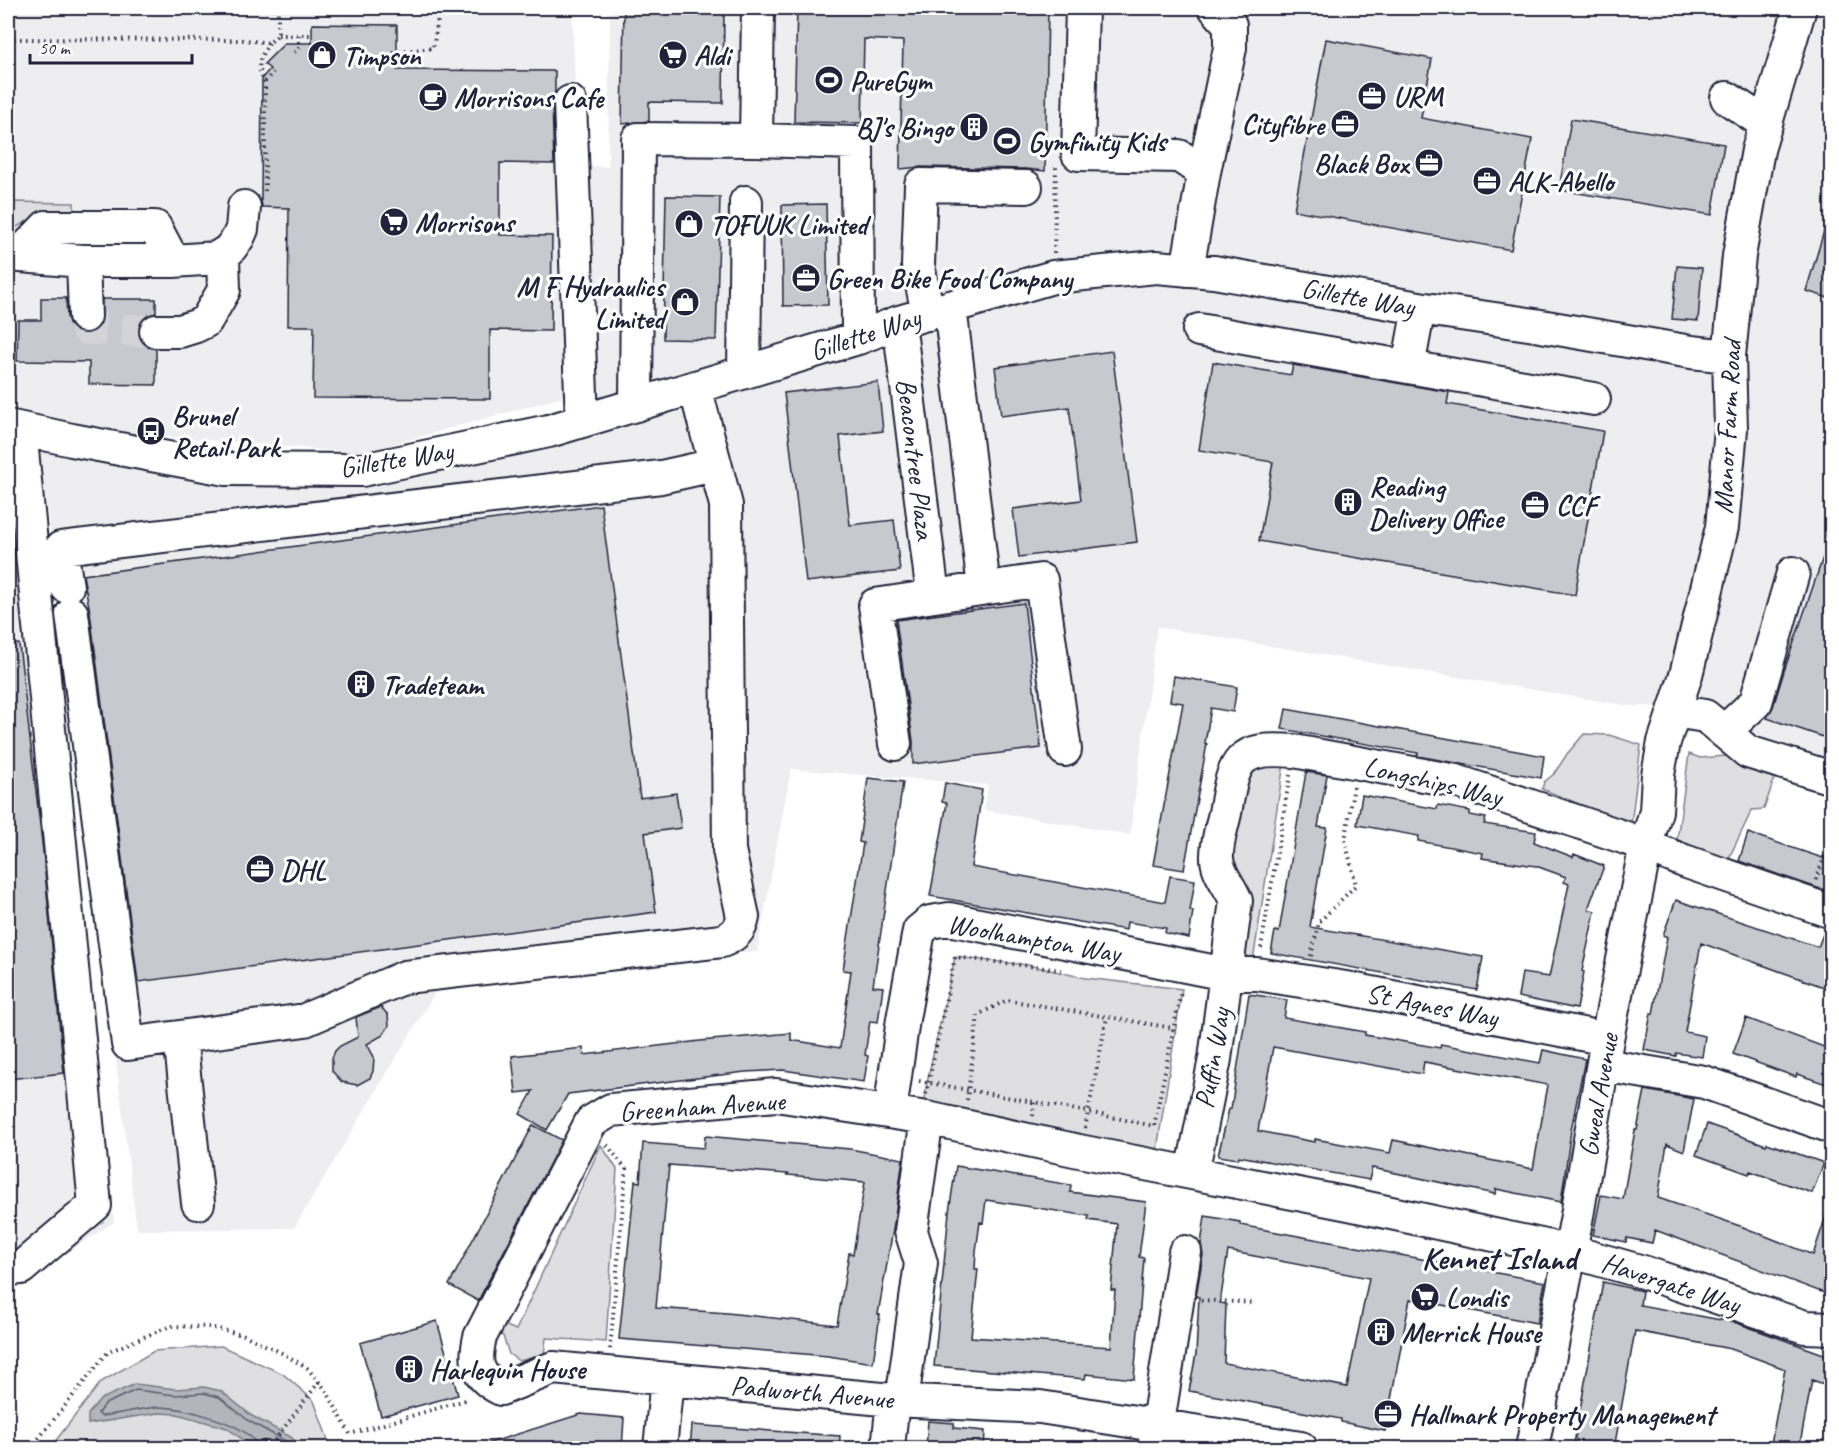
<svg xmlns="http://www.w3.org/2000/svg" width="1839" height="1456" viewBox="0 0 1839 1456" font-family="Caveat,sans-serif">
<rect width="100%" height="100%" fill="#fff"/>
<filter id="ink" filterUnits="userSpaceOnUse"><feTurbulence type="fractalNoise" baseFrequency=".0167" numOctaves="2"/><feDisplacementMap in="SourceGraphic" scale="12" xChannelSelector="R" yChannelSelector="G"/><feConvolveMatrix kernelMatrix="1 2 1 2 8 2 1 2 1" color-interpolation-filters="sRGB"/></filter>
<g filter="url(#ink)">
<path fill="#eeeef1" d="M8,8H572L578,165L608,167L610,8H1831V792L1661,706H1630L1157,627L1130,835L984,810L988,785L791,769L757,952L684,954L438,988L294,1228L137,1230L39,443L380,461L569,405L576,197L563,397L361,453L16,424L8,418Z
M8,449L34,451L114,1222L8,1292Z"/>
<path fill="#dfdfe2" stroke="#80808e" stroke-width="1.5" d="M8,202L74,203V219L29,220L8,232Z
M1584,734L1609,735L1641,745L1631,825L1542,789L1544,782L1554,774L1567,754Z
M1689,754L1700,758L1726,756L1776,774L1764,809L1752,810L1728,860L1677,840Z
M1285,757L1252,967L1241,965L1245,889L1229,846L1243,770Z
M955,957L1028,965L1085,978L1182,989L1156,1156L924,1108L927,1082Z
M601,1145L617,1169L606,1342L546,1338L544,1355L519,1361L509,1354L503,1336L497,1333L502,1324L516,1330Z
M221,1346L283,1374L314,1401L328,1440L335,1448H50L101,1382L154,1351Z"/>
<path fill="#b4b4bc" stroke="#7a7a88" stroke-width="1.5" d="M135,1384L176,1389L204,1387L221,1391L252,1416L291,1437L303,1448H254L227,1428L177,1414L158,1413L88,1424V1414L101,1399Z"/>
<g fill="none" stroke-linecap="round" stroke-linejoin="round">
<path stroke="#5c5c6f" stroke-width="1.5" d="M257,1448C254,1424 178,1406 157,1407C138,1409 119,1414 101,1416L98,1413L105,1404L136,1390L175,1395L204,1393L219,1397L249,1421L287,1442L294,1448"/>
</g>
<path fill="#c8c8cf" stroke="#22223b" stroke-width="1.5" fill-rule="evenodd" d="M624,8H724L723,103L649,102V121L622,124Z
M797,8H1048L1045,171L1026,169L921,167L900,169L903,41L864,39L862,123L794,122Z
M312,24L397,25V70L555,71V92L552,103L554,164L500,163V235L552,236L551,331L490,330V399L313,398L314,326H288L289,208L262,207L261,200L262,78L270,69L264,64L285,43H312Z
M1326,39L1432,59L1421,118L1532,139L1511,250L1294,210Z
M1571,119L1724,144L1712,215L1559,190Z
M666,196L720,197L716,340L663,339Z
M826,204L828,305L783,306L782,205Z
M1827,221H1832V299L1806,291Z
M1677,266L1702,268L1698,321L1672,319Z
M41,298H66L67,317L70,325L76,332L85,334L94,332L101,324L102,299H156V313L147,316L140,323L138,330L141,340L148,347L156,349V385L89,384V362L17,361L18,320H41Z
M1112,351L1137,542L1019,557L1013,509L1081,500L1069,407L1001,416L995,367Z
M1213,362L1291,375L1293,365L1449,392L1447,404L1603,431L1575,595L1259,541L1273,462L1199,450Z
M878,382L883,431L840,436L850,525L894,520L900,571L806,582L784,393Z
M601,505L640,798L676,793L681,828L645,833L656,912L138,982L90,612L83,575Z
M1829,540L1832,541V740L1767,718L1773,707L1784,671Z
M1024,603L1041,748L913,764V741L896,620Z
M8,644H19L43,851L64,1073L8,1079Z
M1174,676L1237,687L1233,712L1211,708L1205,743L1207,744L1184,870L1153,865L1183,703L1170,701Z
M1286,709L1544,756L1541,778L1417,756L1418,753L1282,729Z
M1306,772L1327,775L1318,827L1327,828L1310,927L1483,957L1477,990L1271,953L1275,931L1279,932Z
M868,778L903,782L873,986L883,987L878,1022L870,1021L865,1055L868,1056L864,1082L783,1070L745,1072L568,1094L547,1130L520,1114L533,1091L516,1093L512,1056L583,1048L584,1055L700,1041L791,1033V1040L840,1048L851,971L843,970L863,843L859,842Z
M945,783L982,790L971,867L1165,902L1170,876L1195,880L1190,911H1193L1189,938L1165,933L1166,928L1127,922L1126,930L930,896L947,803L942,802Z
M1362,795L1437,809L1438,805L1470,811V815L1486,818L1484,824L1536,832L1534,842L1573,857L1574,854L1604,866L1588,909L1595,911L1582,971L1584,972L1577,1009L1518,997L1522,973L1549,977L1569,884L1564,882L1566,877L1536,866L1482,858L1483,853L1418,841L1419,836L1357,825Z
M1748,833L1832,861V893L1739,861Z
M1676,900L1818,947L1825,929H1832V990L1701,943L1685,1032L1705,1036L1702,1057L1676,1053V1056L1644,1050L1651,1013L1653,1014L1667,937L1663,935Z
M1249,994L1287,1000L1284,1018L1365,1032V1035L1440,1048L1441,1044L1540,1063L1543,1050L1585,1059L1571,1130L1561,1202L1496,1189L1495,1194L1372,1168L1369,1180L1239,1156L1238,1159L1218,1156L1229,1109H1231ZM1273,1047L1422,1074L1424,1062L1548,1085L1533,1169L1393,1140L1390,1153L1315,1139V1142L1258,1131Z
M381,1007L388,1015L389,1026L383,1035L367,1044L374,1057L373,1071L370,1078L357,1085L342,1082L332,1071V1058L335,1051L340,1046L358,1037L356,1017Z
M1746,1018L1832,1050V1086L1797,1074L1796,1077L1733,1054Z
M1645,1090L1694,1099L1684,1151L1667,1144L1658,1198L1743,1227L1813,1255L1828,1210H1832V1296L1655,1230L1652,1243L1627,1238L1626,1242L1593,1235L1601,1195L1623,1199L1635,1130H1637Z
M1707,1124L1766,1145L1767,1143L1824,1163L1812,1193L1750,1171L1749,1174L1696,1155Z
M533,1125L562,1140L478,1301L449,1285Z
M705,1136L850,1149L903,1159L893,1230L878,1314L880,1315L873,1363L828,1356L619,1339L635,1181L640,1182L643,1143L704,1148ZM669,1165L788,1174L787,1175L865,1182L853,1254L849,1253L837,1325L727,1313L656,1308Z
M956,1166L1071,1185L1070,1192L1146,1202L1139,1257L1144,1258L1134,1379L1086,1374L1085,1379L934,1366L949,1212ZM986,1200L1089,1216L1088,1220L1117,1224L1111,1290H1115L1111,1347L971,1337L978,1269H975L976,1251L980,1222L983,1223Z
M1205,1216L1240,1222V1225L1266,1230L1545,1282L1537,1323L1410,1299L1385,1431L1341,1422V1419L1189,1391L1196,1354L1199,1297L1196,1296L1203,1255L1201,1244ZM1228,1251L1369,1278L1347,1387L1224,1363L1226,1304L1220,1303Z
M1603,1282L1642,1291L1640,1305L1737,1323L1832,1357V1373L1827,1385L1812,1380L1799,1449H1770L1785,1369L1731,1349L1635,1331L1614,1449H1573Z
M437,1321L458,1395L381,1416L360,1343Z
M581,1414L624,1418L622,1449H484L483,1445Z
M928,1421L954,1423V1428L985,1431L984,1449H926Z
M692,1425L840,1436L839,1449H690Z"/>
<g fill="none" stroke-linecap="round" stroke-linejoin="round">
<path stroke="#d3d3d8" stroke-width="32" stroke-dasharray="32 16" stroke-linecap="butt" d="M85,316L87,329L156,331"/>
<g stroke="#22223b" stroke-width="36">
<path id="minor" d="M758,8L756,140L857,143L858,338
M1082,8L1078,154L1179,156L1204,172
M1727,98L1766,124
M570,102L582,421
M8,255L83,261H173L217,258L229,250L238,238L242,229L244,207
M19,255L46,227H155L173,261
M83,261L85,316
M1187,270L1204,172L1230,48V25L1215,8
M950,307L984,588
M928,314L918,265L921,185L1026,187
M899,322L933,596
M1199,330L1408,367L1419,308
M156,331H180L196,326L206,321L224,290L223,255
M1408,367L1594,399
M744,372L746,202
M636,405L638,139L756,140
M8,426L72,440L226,469L362,470L549,431L858,338L899,322L1053,277L1156,267L1214,272L1419,308L1535,325L1691,352L1729,356
M67,587L61,548L661,477L715,465
M72,614L128,1044L305,1020L405,977L722,941C734,936 741,930 743,917L729,850L726,505L695,387
M1674,711L1705,716L1748,752L1832,778
M1724,732L1756,702L1793,573
M895,744L875,605L1041,580L1065,750
M180,1037L198,1203
M1603,1065L1704,1082L1832,1127
M890,1112L903,1019L919,931L930,922L949,919L1226,974L1236,901C1231,887 1218,874 1217,859C1216,844 1222,827 1225,813C1234,761 1236,746 1294,751L1456,781L1626,838L1684,861L1832,912
M1192,1173L1215,1059L1226,974H1257L1346,988L1607,1039
M8,1269L21,1268L95,1205L20,429
M902,1401L921,1263L911,1231L927,1118
M660,1448L667,1380
M888,1448L893,1400
M1154,1448L1185,1252
M1301,1448L1040,1407L893,1400L553,1368L501,1389C476,1377 474,1363 480,1337L591,1122L611,1110L776,1095L927,1118L1079,1151L1349,1204L1569,1251L1643,1272L1805,1327L1832,1328
M1532,1448L1577,1216L1607,1039L1646,845L1656,811L1658,775L1664,742L1686,675L1722,527L1731,429L1729,356L1739,256L1758,150L1800,8"/>
</g>
<path stroke="#22223b" stroke-width="4" stroke-dasharray="1.5 4.5" stroke-linecap="butt" d="M278,35H312
M8,39L246,40L269,43L278,35V8
M294,52L299,48V35
M393,52L433,48L440,8
M265,82L273,72
M265,191V82C255,65 260,58 269,43
M1054,253L1056,167
M1816,880L1832,835
M1261,948L1290,775
M1311,956L1319,922L1356,885L1345,840L1354,786
M919,1081L1088,1112L1154,1126L1181,992
M926,1094L955,957L1061,970
M967,1100L978,1015L1007,1000L1173,1028
M1033,1116L1034,1102
M1085,1128L1107,1017
M607,1145L626,1169L610,1350
M1201,1300L1255,1303
M271,1445L319,1382
M31,1448L108,1352L170,1326L209,1327L244,1335L284,1354L307,1368L326,1390L350,1434L469,1399
M253,1448L257,1444L264,1442L274,1448"/>
<use href="#minor" stroke="#fff" stroke-width="32"/>
</g>
</g>
<defs>
<g id="shop-disc" transform="scale(1.5)"><circle r="9.5" fill="#22223b" stroke="#fff"/><path d="M-5-2.5h2.3a2.7 3.5 0 0 1 5.4 0H5L5.5 6h-11ZM-1.5-2.5h3a1.5 2.3 0 0 0-3 0Z" fill="#fff"/></g>
<g id="supermarket-disc" transform="scale(1.5)"><circle r="9.5" fill="#22223b" stroke="#fff"/><path d="M-6-5.5h2.5l.6 2H6L4.5 2H-2.5L-4.4-4H-6ZM-1.5 3.2a1.3 1.3 0 1 0 .1 0ZM3 3.2a1.3 1.3 0 1 0 .1 0Z" fill="#fff"/></g>
<g id="stadium-disc" transform="scale(1.5)"><circle r="9.5" fill="#22223b" stroke="#fff"/><path d="M0-5a6.5 5 0 1 0 0 10a6.5 5 0 1 0 0-10ZM-3.5-1.8h7v3.6h-7Z" fill="#fff"/></g>
<g id="office-disc" transform="scale(1.5)"><circle r="9.5" fill="#22223b" stroke="#fff"/><path d="M-6-3h4V-5.5h4V-3h4V5H-6ZM-1-4.5V-3h2v-1.5ZM-6 0V1H6V0Z" fill="#fff"/></g>
<g id="cafe-disc" transform="scale(1.5)"><circle r="9.5" fill="#22223b" stroke="#fff"/><path d="M-5.5-4.5H6V0H3Q3 3.5 0 3.5H-2.5Q-5.5 3.5-5.5 0ZM3-3.2v2h1.7v-2ZM-6 4.5H4V6H-6Z" fill="#fff"/></g>
<g id="building-disc" transform="scale(1.5)"><circle r="9.5" fill="#22223b" stroke="#fff"/><path d="M-4-6H4V6H1V3H-1V6H-4ZM-2.5-4.3h1.7v1.8h-1.7ZM.8-4.3h1.7v1.8H.8ZM-2.5-1h1.7V.8h-1.7ZM.8-1h1.7V.8H.8Z" fill="#fff"/></g>
<g id="bus-disc" transform="scale(1.5)"><circle r="9.5" fill="#22223b" stroke="#fff"/><path d="M-5-6H5V4H4V6H2V4H-2V6H-4V4H-5ZM-3.5-4V0h7V-4ZM-3.5 1.2v1.5H-2V1.2ZM2 1.2v1.5H3.5V1.2Z" fill="#fff"/></g>
</defs>
<g fill-rule="evenodd">
<use href="#shop-disc" x="322" y="55"/>
<use href="#supermarket-disc" x="673" y="55"/>
<use href="#stadium-disc" x="829" y="80"/>
<use href="#office-disc" x="1372" y="96"/>
<use href="#cafe-disc" x="433" y="97"/>
<use href="#office-disc" x="1345" y="124"/>
<use href="#building-disc" x="974" y="127"/>
<use href="#stadium-disc" x="1007" y="141"/>
<use href="#office-disc" x="1429" y="163"/>
<use href="#office-disc" x="1487" y="181"/>
<use href="#supermarket-disc" x="394" y="222"/>
<use href="#shop-disc" x="689" y="224"/>
<use href="#office-disc" x="806" y="278"/>
<use href="#shop-disc" x="685" y="302"/>
<use href="#bus-disc" x="151" y="431"/>
<use href="#building-disc" x="1348" y="502"/>
<use href="#office-disc" x="1535" y="505"/>
<use href="#building-disc" x="361" y="684"/>
<use href="#office-disc" x="260" y="869"/>
<use href="#supermarket-disc" x="1425" y="1297"/>
<use href="#building-disc" x="1381" y="1332"/>
<use href="#building-disc" x="409" y="1369"/>
<use href="#office-disc" x="1388" y="1414"/>
</g>
<g text-anchor="middle" dominant-baseline="central" stroke-width="6" stroke-linejoin="round" paint-order="stroke">
<g font-size="28" font-weight="bold" fill="#22223b" stroke="#fff" text-anchor="start">
<text x="343" y="55">Timpson</text>
<text x="694" y="55">Aldi</text>
<text x="850" y="80">PureGym</text>
<text x="1393" y="96">URM</text>
<text x="454" y="97">Morrisons Cafe</text>
<text x="1324" y="124" text-anchor="end">Cityfibre</text>
<text x="953" y="127" text-anchor="end">BJ's Bingo</text>
<text x="1028" y="141">Gymfinity Kids</text>
<text x="1408" y="163" text-anchor="end">Black Box</text>
<text x="1508" y="181">ALK-Abello</text>
<text x="415" y="222">Morrisons</text>
<text x="710" y="224">TOFUUK Limited</text>
<text x="827" y="278">Green Bike Food Company</text>
<text x="664" y="286" text-anchor="end">M F Hydraulics<tspan x="664" dy="32">Limited</tspan></text>
<text x="172" y="415">Brunel<tspan x="172" dy="32">Retail Park</tspan></text>
<text x="1369" y="486">Reading<tspan x="1369" dy="32">Delivery Office</tspan></text>
<text x="1556" y="505">CCF</text>
<text x="382" y="684">Tradeteam</text>
<text x="281" y="869">DHL</text>
<text x="1446" y="1297">Londis</text>
<text x="1402" y="1332">Merrick House</text>
<text x="430" y="1369">Harlequin House</text>
<text x="1409" y="1414">Hallmark Property Management</text>
</g>
<g font-size="28" fill="#22223b" stroke="#fff">
<text transform="translate(1358 297) rotate(10)">Gillette Way</text>
<text transform="translate(865 334) rotate(-18)">Gillette Way</text>
<text transform="translate(1727 427) rotate(-87)">Manor Farm Road</text>
<text transform="translate(396 459) rotate(-9)">Gillette Way</text>
<text transform="translate(916 459) rotate(83)">Beacontree Plaza</text>
<text transform="translate(1433 781) rotate(13)">Longships Way</text>
<text transform="translate(1034 938) rotate(10)">Woolhampton Way</text>
<text transform="translate(1432 1005) rotate(11)">St Agnes Way</text>
<text transform="translate(1212 1058) rotate(-80)">Puffin Way</text>
<text transform="translate(1598 1095) rotate(-80)">Gweal Avenue</text>
<text transform="translate(702 1106) rotate(-4)">Greenham Avenue</text>
<text transform="translate(1671 1283) rotate(18)">Havergate Way</text>
<text transform="translate(812 1392) rotate(5)">Padworth Avenue</text>
</g>
<g font-size="32" font-weight="bold" fill="#22223b" stroke="#fff">
<text x="1499" y="1258">Kennet Island</text>
</g>
</g>
<rect width="1839" height="1456" fill="none" stroke="#fff" stroke-width="30"/>
<rect x="15" y="15" width="1809" height="1426" fill="none" stroke="#22223b" stroke-width="2" filter="url(#ink)"/>
<path d="M30 54v9h162v-9" fill="none" stroke="#22223b" stroke-width="3"/>
<text x="39" y="54" font-size="18" fill="#22223b" stroke="#ffffff" stroke-width="4.5" paint-order="stroke">50 m</text>
</svg>
